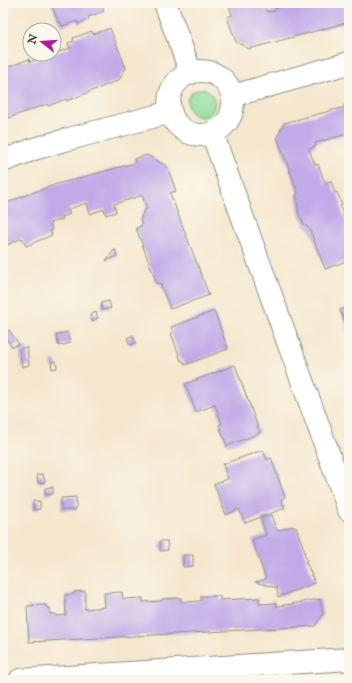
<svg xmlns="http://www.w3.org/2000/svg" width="352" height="683" viewBox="0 0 352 683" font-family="'IM FELL English',serif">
<rect width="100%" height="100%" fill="#fbf7ec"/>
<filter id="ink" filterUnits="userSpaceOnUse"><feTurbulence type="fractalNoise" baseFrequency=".025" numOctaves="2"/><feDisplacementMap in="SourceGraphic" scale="8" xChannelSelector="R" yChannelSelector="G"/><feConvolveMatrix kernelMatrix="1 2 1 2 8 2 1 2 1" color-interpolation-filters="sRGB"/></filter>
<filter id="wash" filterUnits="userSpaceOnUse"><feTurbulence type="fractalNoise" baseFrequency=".012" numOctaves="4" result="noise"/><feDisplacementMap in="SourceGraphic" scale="16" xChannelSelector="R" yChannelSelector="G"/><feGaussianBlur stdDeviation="0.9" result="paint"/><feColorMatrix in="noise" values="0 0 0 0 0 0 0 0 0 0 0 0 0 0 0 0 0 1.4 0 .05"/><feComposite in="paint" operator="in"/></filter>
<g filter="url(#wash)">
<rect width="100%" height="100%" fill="#f5e7ce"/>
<path fill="#8edc99" stroke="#568c66" d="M187 103a14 14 0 1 1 28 0a14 14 0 1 1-28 0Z"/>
<g id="blocks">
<path fill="#c2aae8" d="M51,3H101L104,11L88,17L89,19L78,24L77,21L62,26L60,21L58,22Z
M228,3H262L267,12L275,11V9L291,4V3H349V22L249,49L236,42L227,17L232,15Z
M110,28L126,68L119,80L67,101L66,99L48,106L47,104L3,120V69L29,59L30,62L70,48L68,43L74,41L73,38L92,31L93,34Z
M349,103V140L347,134L315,143L316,146L309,149L315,165L318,164L325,183L331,181L335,193L337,192L342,205L340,206L344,217L346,223H349V260L325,269L310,230L304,224L299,214L296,195L298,193L277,137L284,123L345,107L344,105Z
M147,155L167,166L176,191L170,193L209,295L170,309L160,283L157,284L136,228L141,226L142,224L140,220L144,210L147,209L142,195L137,197L114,204L116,212L106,215L104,209L90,214L87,203L68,209L70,214L62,217L63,219L50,223L52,230L50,231L52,235L26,246L22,238L3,247V205L23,196L57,184L135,163L134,159Z
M115,249L117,256L106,261Z
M109,301L111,308L102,310L101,303Z
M349,307V333L340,310Z
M214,311L228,349L185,365L183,360L181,361L171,333L173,332L171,327Z
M96,312L98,318L92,321L90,315Z
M9,330L19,344L12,347L3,334Z
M67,332L70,343L59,346L56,335Z
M133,335L136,343L130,345L127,338Z
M27,347L29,365L22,367L19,349Z
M51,361H56L57,368L52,369Z
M235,365L260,433L227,446L219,425L222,424L215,405L196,412L185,384Z
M263,450L267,460L271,458L285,497L281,499L285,508L245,523L239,509L226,515L214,484L228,479L223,464Z
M43,474L45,482L38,483L37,475Z
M53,487V494L45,495V488Z
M76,497V510H61V498Z
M33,501H40V509L33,510Z
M271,515L277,531L293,526L294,528L296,527L305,552H304L307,561L305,562L306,564H307L315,583L278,597L277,588L255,582L266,579L252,540L266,535L261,519Z
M160,541H167L168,550L160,551Z
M183,555H193V566L183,567Z
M85,591V609L105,607L104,593L122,592L123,599L143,598V602L162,601V599L181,598V602L201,601V596H220V600L259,598V604L276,603V606H279L320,599L323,614L315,626L29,642L27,606L46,605L47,608H50V614H56V616L66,615L65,595L74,594V592Z"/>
</g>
</g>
<g filter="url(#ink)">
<use href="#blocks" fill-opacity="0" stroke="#8a9281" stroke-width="1"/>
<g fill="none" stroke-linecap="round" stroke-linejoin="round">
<g stroke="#8a9281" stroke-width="24">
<path id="minor" d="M165,3L191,73
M169 103a32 32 0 1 1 64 0a32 32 0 1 1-64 0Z
M232,96L349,63
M212,133L349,510
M3,161L34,149L65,140L171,112
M20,680L349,659"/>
</g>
<use href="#minor" stroke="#fff" stroke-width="22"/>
</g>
</g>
<rect width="352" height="683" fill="none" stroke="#fbf7ec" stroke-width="16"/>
<g transform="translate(42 42) rotate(287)"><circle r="19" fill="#fbf7ec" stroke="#a3ada2"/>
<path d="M0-3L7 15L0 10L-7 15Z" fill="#b5179e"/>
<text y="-6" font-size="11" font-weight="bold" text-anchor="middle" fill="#1f3d34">N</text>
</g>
</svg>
